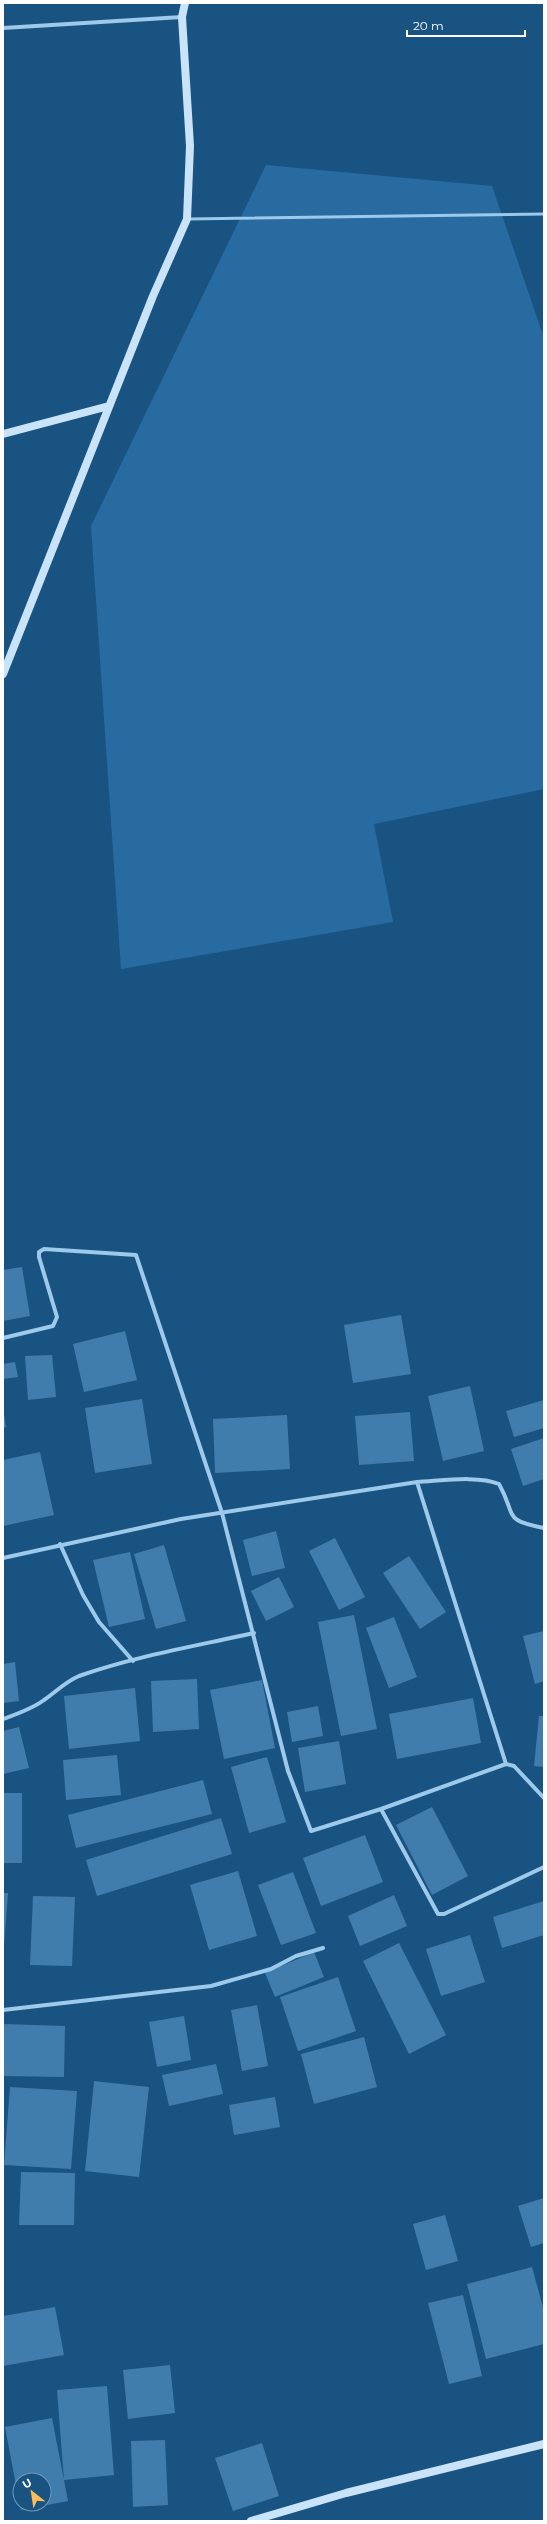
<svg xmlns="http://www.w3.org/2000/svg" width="547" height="2524" viewBox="0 0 547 2524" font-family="Montserrat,sans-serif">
<rect width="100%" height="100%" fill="#195382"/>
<path fill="#286ba0" d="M266,165L492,186L544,338V789L374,824L393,922L121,969L91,526Z"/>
<path fill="#417dac" d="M22,1267L30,1316L3,1321V1270Z
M401,1315L411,1374L353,1383L344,1325Z
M125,1331L137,1380L84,1392L73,1344Z
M52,1355L56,1397L28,1400L25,1356Z
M15,1362L18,1377L3,1379V1364Z
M470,1386L484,1451L443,1461L428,1396Z
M142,1399L152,1464L95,1473L85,1408Z
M544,1400V1428L514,1437L506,1411Z
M410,1412L414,1461L359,1465L355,1416Z
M4,1414L6,1427L3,1428V1415Z
M287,1415L290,1469L215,1473L213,1419Z
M544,1438V1479L523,1486L511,1449Z
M40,1452L54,1515L3,1526V1460Z
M276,1531L285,1568L252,1576L243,1540Z
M335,1538L365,1597L339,1610L309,1551Z
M164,1545L186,1621L156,1629L134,1554Z
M130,1552L145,1619L109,1627L93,1560Z
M409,1556L446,1612L420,1629L383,1573Z
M279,1577L294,1607L266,1621L251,1591Z
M354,1615L377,1729L341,1736L318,1622Z
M394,1617L417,1677L389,1688L366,1628Z
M544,1631V1681L535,1684L523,1636Z
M15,1662L19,1701L3,1703V1664Z
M197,1679L199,1729L153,1732L151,1681Z
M262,1680L275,1748L224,1759L210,1690Z
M135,1688L140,1741L69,1749L64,1696Z
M473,1698L481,1743L397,1759L389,1714Z
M318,1706L323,1736L292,1742L287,1712Z
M539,1716H544V1767L534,1766Z
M19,1727L29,1768L3,1774V1731Z
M339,1741L346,1784L305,1792L298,1748Z
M117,1755L121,1795L66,1800L63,1760Z
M267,1757L286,1822L249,1833L231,1767Z
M203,1780L212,1814L76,1848L68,1815Z
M3,1793H22V1863H3Z
M432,1807L468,1876L432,1895L396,1825Z
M221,1818L232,1854L97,1896L86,1860Z
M365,1835L383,1882L321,1906L303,1858Z
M238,1871L257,1936L209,1950L190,1885Z
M293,1872L316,1933L281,1945L258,1885Z
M3,1893H8L4,1945H3Z
M394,1895L407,1926L360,1946L348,1916Z
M33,1896L75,1897L72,1966L30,1965Z
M544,1901V1935L502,1948L493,1917Z
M470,1935L485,1982L441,1996L426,1949Z
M399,1943L446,2035L409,2054L363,1961Z
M314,1952L324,1977L275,1997L265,1973Z
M338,1977L356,2031L298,2051L280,1997Z
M257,2005L268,2066L242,2071L231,2010Z
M184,2016L191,2060L157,2067L149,2022Z
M3,2024L65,2026L64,2077L3,2076Z
M364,2037L377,2087L314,2104L301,2054Z
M216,2064L223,2094L169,2106L162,2075Z
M94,2081L149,2087L139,2177L85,2171Z
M10,2087L77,2091L71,2169L4,2165Z
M275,2097L280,2127L234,2135L229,2105Z
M21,2172L75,2173L74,2225H19Z
M544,2198V2243L531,2247L518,2206Z
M445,2215L458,2261L426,2270L413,2224Z
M532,2267L544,2311V2344L486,2359L467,2284Z
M463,2295L482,2376L449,2384L428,2303Z
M55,2307L64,2355L3,2366V2316Z
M170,2365L175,2413L128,2419L123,2370Z
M107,2386L114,2475L64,2480L57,2390Z
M52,2418L68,2501L21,2510L20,2504H44V2480H20L19,2501L5,2427Z
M165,2440L168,2505L133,2507L131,2441Z
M262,2443L279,2496L233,2511L215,2458Z"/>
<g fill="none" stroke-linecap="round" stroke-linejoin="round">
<path stroke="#9dc9eb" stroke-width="3" d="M188,219L544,214"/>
<path stroke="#9dc9eb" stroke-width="4" d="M3,28L182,17
M3,1338L53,1326L57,1317L39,1257V1252L44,1249L136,1255L222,1513L288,1771L311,1831L381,1809L506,1764L514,1766L544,1798
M417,1482L506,1764
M60,1544L83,1595L99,1622L133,1661
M3,1558L181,1519L417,1482C440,1481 478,1475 499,1484C517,1516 502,1520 544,1528
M3,1719C17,1714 32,1709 44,1700C57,1691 65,1682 79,1676C136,1656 196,1646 254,1633
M381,1809L438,1914H444L544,1867
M3,2010L211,1986L271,1969L296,1956L323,1948"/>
<path stroke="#c9e3f8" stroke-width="8" d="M3,434L109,406
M3,674L153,296L187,219L190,146L182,17L185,3
M251,2521L346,2493L544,2444"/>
</g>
<rect width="547" height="2524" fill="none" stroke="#ffffff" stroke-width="8"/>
<g transform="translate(32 2492) rotate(330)"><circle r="19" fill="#195382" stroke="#7598b4"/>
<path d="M0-3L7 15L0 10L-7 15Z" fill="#ffbc58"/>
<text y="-6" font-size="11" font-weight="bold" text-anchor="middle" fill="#ffffff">U</text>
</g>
<path d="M407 30v6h118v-6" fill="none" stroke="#ffffff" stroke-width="2"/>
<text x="413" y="30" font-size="12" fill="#ffffff" stroke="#195382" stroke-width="3" paint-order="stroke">20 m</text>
</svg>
